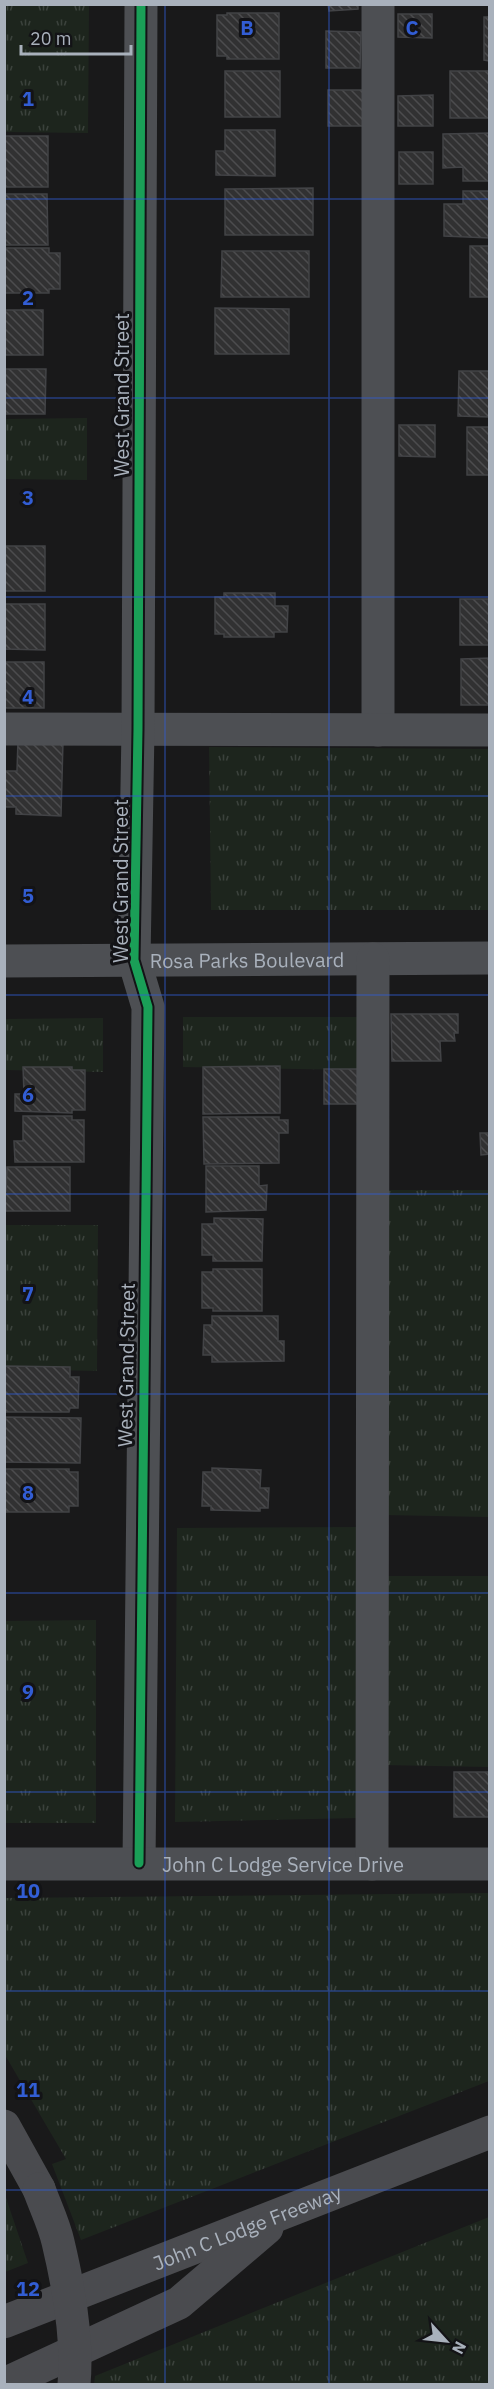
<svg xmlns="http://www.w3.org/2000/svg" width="494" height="2389" viewBox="0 0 494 2389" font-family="'IBM Plex Sans',sans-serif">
<defs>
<pattern id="grass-tufts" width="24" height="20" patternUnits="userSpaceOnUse" patternTransform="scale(1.5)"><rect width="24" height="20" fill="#1d251d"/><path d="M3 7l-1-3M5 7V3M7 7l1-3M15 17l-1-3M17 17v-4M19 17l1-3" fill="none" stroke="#3b423c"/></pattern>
<pattern id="building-back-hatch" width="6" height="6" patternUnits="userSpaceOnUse" patternTransform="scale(1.5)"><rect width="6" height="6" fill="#313132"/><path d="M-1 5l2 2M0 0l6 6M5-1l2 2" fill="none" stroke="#4c4c4e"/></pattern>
</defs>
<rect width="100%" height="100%" fill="#19191a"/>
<path fill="url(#grass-tufts)" d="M5,4L89,5L88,133L5,132Z
M87,418V480L5,479V419Z
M209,747L489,749V910H211Z
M183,1017H358V1070L183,1067Z
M103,1018V1072L5,1070V1019Z
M389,1190H489V1517L385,1515Z
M5,1225H98L97,1371L5,1369Z
M361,1527L358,1818L175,1822L177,1528Z
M386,1576H489V1767L381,1765Z
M96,1620V1823H5V1621Z
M489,1893V2081L81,2240L52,2164L66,2159L5,2055V1898Z
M4,2192L28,2263L5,2272H4Z
M489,2217V2384H94L95,2376Z"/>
<path fill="url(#building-back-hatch)" stroke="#424346" stroke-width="1.5" d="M328,4H358V9L329,11Z
M227,13H279V59H227V56H217V15H227Z
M398,14H432V38L398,37Z
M484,17H490V61L484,60Z
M326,31L361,32L360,68H326Z
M225,71H280V117H225Z
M450,71H490V118H450Z
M328,90H363V126H328Z
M433,95V126H398V96Z
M225,130H275V176L216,175V151H225Z
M490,133V181H463V167L443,168V134Z
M4,136H48V187H4Z
M399,152H433V184H399Z
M313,188V235H225V189Z
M463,191H490V238L444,236V204H463Z
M4,194H47L48,245H4Z
M470,246H490V297H470Z
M4,248H49V253H60V289H49V293H4Z
M222,251H309V297H221Z
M215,308L289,309V354H215Z
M4,310H43V355H4Z
M4,369H46L45,414H4Z
M459,371H490V417L458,416Z
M399,425H435V457L399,456Z
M467,427H490V475H467Z
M4,546H45V591H4Z
M224,593H275V606H288L287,632H274V637H224V634H215V597H224Z
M460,599H490V645H460Z
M4,604H45V650L4,649Z
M490,658V705H461V659Z
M4,662H44V708H4Z
M18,740L63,742L61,816L16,814V807H4V771H17Z
M391,1014H458V1033H454L455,1041H440L441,1061H392Z
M280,1066V1113L203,1114V1067Z
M23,1067H72V1070H85V1110H72V1113L15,1111V1094H24Z
M324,1069H359V1104H324Z
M23,1116H72V1120H84V1162H15L14,1141H23Z
M203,1117H279V1120H288V1133H279V1163L204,1164Z
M480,1133H490V1154L481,1155Z
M206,1166H259V1186L267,1185L266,1210L206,1212Z
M7,1167H70V1211H6L4,1191H6Z
M214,1218L263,1219L262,1261H213V1255H202V1224H214Z
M213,1269H262V1311H213V1308H202V1272H213Z
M212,1316H278V1341H284V1361L212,1362V1355H203L204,1325H212Z
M5,1366L70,1367V1377H79L78,1408H70L69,1412H5Z
M4,1417L81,1418L80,1463L4,1462Z
M212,1468L261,1470L260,1488H269L268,1508H260V1511L211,1510V1506H202L203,1472H212Z
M4,1469H69V1472H78V1506H69V1512H4Z
M454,1772H490V1817H454Z"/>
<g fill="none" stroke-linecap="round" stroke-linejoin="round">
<g stroke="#4d4f53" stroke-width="33">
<path d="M378,4V730"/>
<path d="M4,729L490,730"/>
<path id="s1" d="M4,961L490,958"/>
<path d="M139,1863L148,1007L134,960L138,729L141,4"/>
<path id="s2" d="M4,1864H490"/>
<path d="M372,1864L373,959"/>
</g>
<g stroke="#4a4b4f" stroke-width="33">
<path d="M4,2126L39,2189"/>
<path id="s3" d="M4,2322L490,2132"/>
<path d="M4,2384L179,2303L267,2228"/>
</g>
<path stroke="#4a4b4f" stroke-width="33" d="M39,2189C45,2206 54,2224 58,2242C68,2284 78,2341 74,2384"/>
<g stroke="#131316" stroke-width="13">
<path id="cycleway" d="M139,1863L148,1007L134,960L138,729L141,4"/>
</g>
<use href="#cycleway" stroke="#1a9f57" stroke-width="9"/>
</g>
<path fill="none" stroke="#325dd4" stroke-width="1.5" stroke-opacity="0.55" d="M165,4V2384M329,4V2384M4,199H490M4,398H490M4,597H490M4,796H490M4,995H490M4,1194H490M4,1394H490M4,1593H490M4,1792H490M4,1991H490M4,2190H490"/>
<g text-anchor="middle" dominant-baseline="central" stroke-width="6" stroke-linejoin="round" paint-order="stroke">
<g font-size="20" fill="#a9b1bc" stroke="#131316">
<text transform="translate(121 395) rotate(-90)">West Grand Street</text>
<text transform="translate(120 881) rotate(-90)">West Grand Street</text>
<text stroke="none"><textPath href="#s1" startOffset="243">Rosa Parks Boulevard</textPath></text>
<text transform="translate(126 1365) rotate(-89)">West Grand Street</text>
<text stroke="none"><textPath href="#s2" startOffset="279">John C Lodge Service Drive</textPath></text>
<text stroke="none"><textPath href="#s3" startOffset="261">John C Lodge Freeway</textPath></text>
</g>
</g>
<g font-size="20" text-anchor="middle" font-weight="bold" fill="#325dd4" stroke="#131316" stroke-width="6" stroke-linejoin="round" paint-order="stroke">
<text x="247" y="35">B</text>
<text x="412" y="35">C</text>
<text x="28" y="106">1</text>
<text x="28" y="305">2</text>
<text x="28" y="505">3</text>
<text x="28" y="704">4</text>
<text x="28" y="903">5</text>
<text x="28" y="1102">6</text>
<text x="28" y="1301">7</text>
<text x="28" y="1500">8</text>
<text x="28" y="1699">9</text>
<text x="28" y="1898">10</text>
<text x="28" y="2097">11</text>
<text x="28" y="2296">12</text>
</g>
<rect width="494" height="2389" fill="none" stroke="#a9b1bc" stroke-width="12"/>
<g transform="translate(446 2341) rotate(117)" stroke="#131316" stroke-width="4.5" paint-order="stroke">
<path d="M0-4.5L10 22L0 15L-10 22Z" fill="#a9b1bc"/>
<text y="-9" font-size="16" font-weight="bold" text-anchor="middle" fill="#a9b1bc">N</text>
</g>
<path d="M21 45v9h110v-9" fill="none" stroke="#a9b1bc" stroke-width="3"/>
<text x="30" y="45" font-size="18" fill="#a9b1bc" stroke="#131316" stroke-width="4.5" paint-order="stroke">20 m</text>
</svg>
